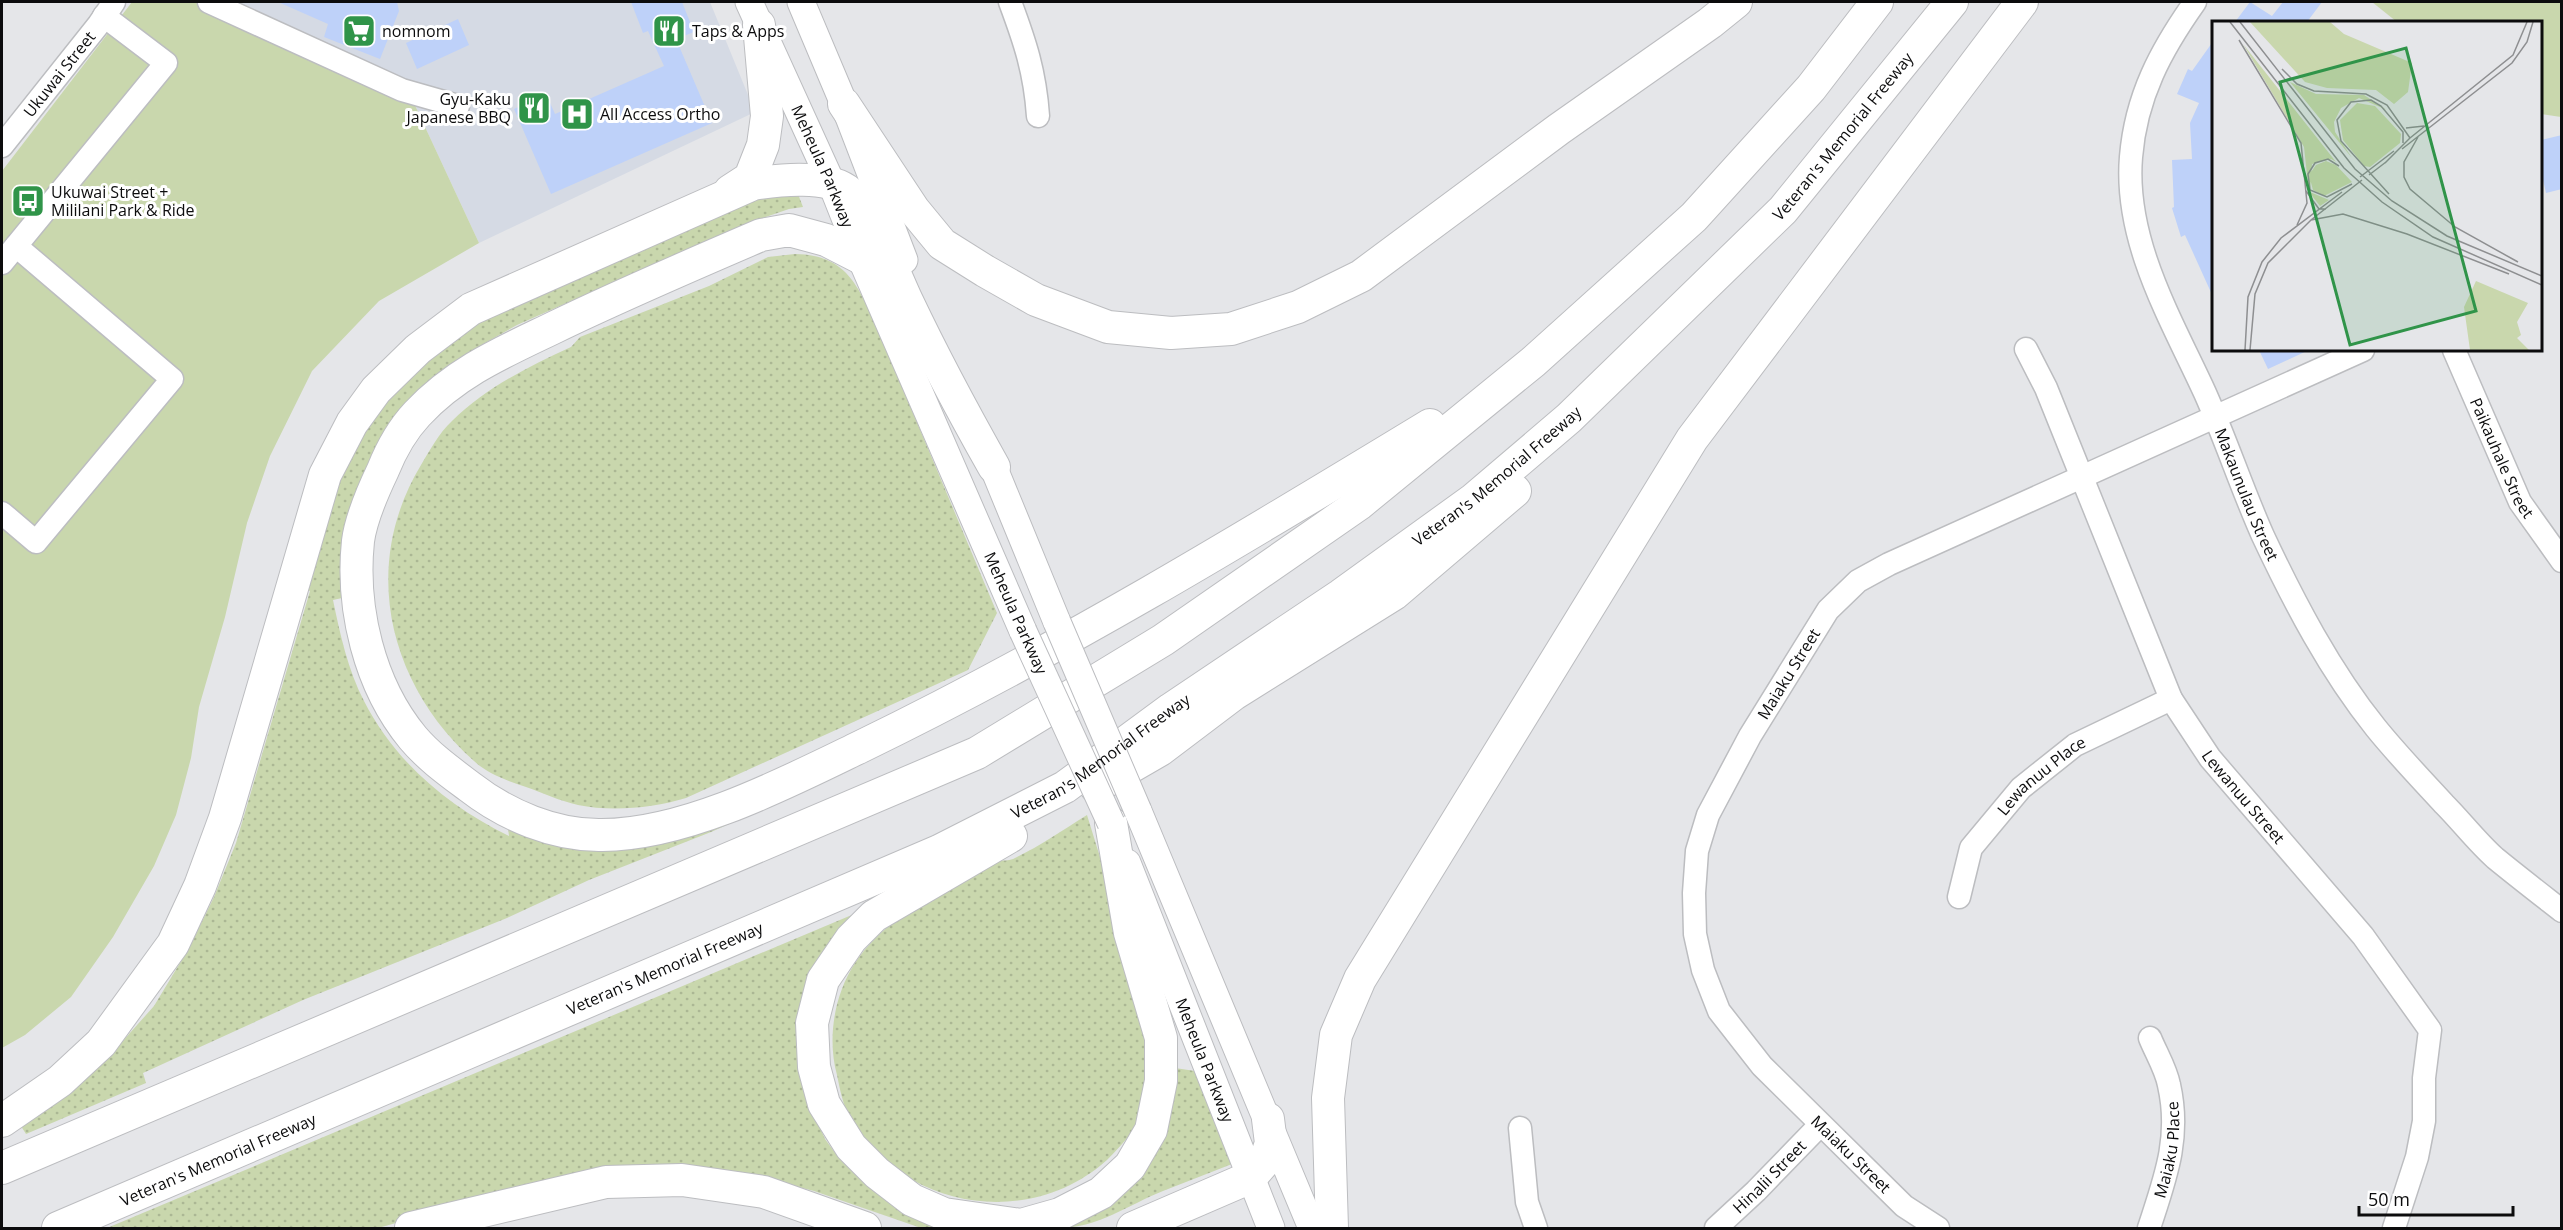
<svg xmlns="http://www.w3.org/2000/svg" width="2563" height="1230" viewBox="0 0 2563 1230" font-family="'Open Sans',sans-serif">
<defs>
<pattern id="grass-dots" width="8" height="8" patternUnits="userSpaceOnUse" patternTransform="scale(1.5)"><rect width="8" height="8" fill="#c9d7ad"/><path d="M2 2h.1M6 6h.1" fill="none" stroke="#abb794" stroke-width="1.8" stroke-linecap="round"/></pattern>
</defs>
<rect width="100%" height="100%" fill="#e5e6e9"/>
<path fill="#d5dae4" d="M209,2H710L755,112L479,243L406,86Z"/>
<path fill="url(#grass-dots)" d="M796,189L803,207L789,209L745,224L517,325L485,343L453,365L343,547L340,578L342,598L333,600C340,634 348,670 364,701C395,762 448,806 509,836L508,828L558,844L870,757L821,784L711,832L589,880L507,918L303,1000L143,1073L146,1083L26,1134L19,1123L119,1041L121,1043L154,1006L189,948L214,897L236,843L310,591L305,589L330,496L368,420L452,333L751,195Z
M795,254C847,255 858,286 877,327L997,613L968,670L686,798C653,808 612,812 578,805C560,801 543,793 526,787C508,781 488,774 474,761C388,684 360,566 421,465C430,450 439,433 452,421C487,387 528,367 571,347L580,337L709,286L768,257Z
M1087,815C1101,861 1116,907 1130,953C1137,974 1146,996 1150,1017C1153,1034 1149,1055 1148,1073C1148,1083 1150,1096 1147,1106C1142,1123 1120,1147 1107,1160C1029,1230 903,1210 850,1118C843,1105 840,1090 837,1075C827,1039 834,995 855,963C882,923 915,908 955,885C968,877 984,866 999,861C1005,860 1010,861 1015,858C1040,846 1063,830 1087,815Z
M866,909L845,930L812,1109L825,1139L833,1150L844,1163L885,1200L953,1228H921L814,1191L740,1172L699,1168L432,1213L378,1228H107Z
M1175,1068L1195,1071L1232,1164C1209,1173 1186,1182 1163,1191C1128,1205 1098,1228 1059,1228L1077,1223Z"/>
<path fill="#c9d7ad" d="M132,2H209L406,86L479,243L379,301L312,371L270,456L247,523L225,617L199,707L191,758L176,815L154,866L113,937L71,997L25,1035L2,1048V171Z
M2372,2H2561V117L2541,114L2540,22H2397Z"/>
<path fill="#bed1f9" d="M278,2H397L399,11L380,59L324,37L328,24Z
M631,2H682L694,32L676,39L712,123L551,194L514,109L546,94L555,114L664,66L648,31L643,33Z
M2250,2L2272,16L2283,2H2322L2307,22H2235Z
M458,19L469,45L417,69L406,43Z
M2214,40V299L2185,235L2181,237L2172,208L2174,207L2172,160L2192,159L2190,123L2199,103L2177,94L2188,69L2192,71Z
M2562,135V189L2546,193L2541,171V140Z
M2259,350H2309L2268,369Z"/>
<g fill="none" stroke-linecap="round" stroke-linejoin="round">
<g stroke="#bcbdc0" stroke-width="25">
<g id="minor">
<path d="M209,2L402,90L458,106"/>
<path d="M1010,2C1025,42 1035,72 1038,116"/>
<path id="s1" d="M2195,2C2161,50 2136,96 2131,157C2124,241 2171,319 2205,393C2226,440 2242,489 2263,536C2294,602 2330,671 2376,728C2397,754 2421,779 2444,804C2461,821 2477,842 2495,858C2517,876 2539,893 2562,911"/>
<path id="s2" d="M2,146L99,24L114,2"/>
<path d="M2,263L166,63L104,16"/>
<path id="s3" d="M2026,349L2046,388L2171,699L2210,758L2363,936L2430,1030L2424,1078V1121L2417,1157L2394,1228"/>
<path id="s4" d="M2454,350L2520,502L2562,561"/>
<path d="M2,513L36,542L172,379L16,246"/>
<path id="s5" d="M1959,897L1971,848L2021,788L2075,745L2171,699"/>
<path d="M1520,1128L1527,1202L1536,1228"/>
<path id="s6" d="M1716,1228L1756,1191L1820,1125"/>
<path id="s7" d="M1938,1228L1904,1206L1762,1066L1719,1011L1703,970L1695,934L1694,893L1697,851L1708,815L1750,736L1828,610L1858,581L1889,564L2363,350"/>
<path id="s8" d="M2149,1228C2165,1179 2181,1138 2169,1085C2166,1069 2156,1053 2150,1038"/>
</g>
</g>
<g stroke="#bcbdc0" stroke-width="29">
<g id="major">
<path id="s9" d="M749,2L831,182L861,258L1023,631"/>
<path d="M801,2L844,104L904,260"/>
<path d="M986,449L1057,622"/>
<path d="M1138,811L1312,1228"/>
<path id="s10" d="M1127,863L1271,1228"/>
</g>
</g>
<g stroke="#bcbdc0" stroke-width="34">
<g id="highway">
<path d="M844,104L914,210L942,244L985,271L1036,300L1108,327L1171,333L1231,329L1298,307L1361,276L1559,129L1710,23L1736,2"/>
<path d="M730,191L750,178L763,145L767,116L759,25"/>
<path d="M861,258L826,240L789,230L761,235C691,265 621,295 553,328C503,352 456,372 417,414C402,430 391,450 383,470C373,491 361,518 358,541C351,608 369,685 413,738C429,757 450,772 470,787C506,815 555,836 602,835C685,835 786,783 860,747C1056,652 1244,538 1430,425"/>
<path d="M1096,787L1160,750L1234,694L1394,594L1515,491"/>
<path d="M1011,836L874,916L851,939L823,980L812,1023L814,1067L824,1104L851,1147L877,1173L912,1200L944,1214L1021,1225L1060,1214L1101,1193L1130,1166L1151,1130L1161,1081V1038L1130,933L1111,823"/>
<path d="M2,1121L60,1081L101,1043L173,944L200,886L225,818L325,475L352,423L376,390L418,349L471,309L753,184C778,180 829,174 850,193C871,213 894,273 907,301C934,358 963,412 994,467"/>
<path d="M2,1168L977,753L1163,640L1359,504L1533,362L1694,217L1811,88L1877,2"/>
<path id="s11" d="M58,1228L939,851L1065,787L1171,709L1341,595L1474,499L1569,418L1783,210L1952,2"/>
<path d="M411,1228L606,1182L682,1180L764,1192L865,1228"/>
<path d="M1133,1228L1251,1177L1265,1161L1271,1143L1268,1119"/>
<path d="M1332,1228L1328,1098L1336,1035L1360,979L1692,439L2022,2"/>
</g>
</g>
<use href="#minor" stroke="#fff" stroke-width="22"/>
<use href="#major" stroke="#fff" stroke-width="27"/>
<use href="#highway" stroke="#fff" stroke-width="32"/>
<g stroke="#bcbdc0" stroke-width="29" stroke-linecap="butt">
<path id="major-bridge" d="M1057,622L1138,811
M1023,631L1111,823"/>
</g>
<use href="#major-bridge" stroke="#fff" stroke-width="27"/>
</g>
<defs>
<g id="supermarket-square" transform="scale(1.725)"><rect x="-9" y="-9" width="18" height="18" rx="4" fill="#309449" stroke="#fff"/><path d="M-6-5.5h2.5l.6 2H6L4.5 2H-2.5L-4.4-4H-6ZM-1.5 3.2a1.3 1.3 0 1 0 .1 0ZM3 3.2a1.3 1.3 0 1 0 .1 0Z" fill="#fff"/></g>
<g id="restaurant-square" transform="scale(1.725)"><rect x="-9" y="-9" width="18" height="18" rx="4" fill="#309449" stroke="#fff"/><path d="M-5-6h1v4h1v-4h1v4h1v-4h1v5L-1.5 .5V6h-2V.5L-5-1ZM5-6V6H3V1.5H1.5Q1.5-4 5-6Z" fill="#fff"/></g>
<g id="hospital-square" transform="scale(1.725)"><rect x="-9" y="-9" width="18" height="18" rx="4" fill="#309449" stroke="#fff"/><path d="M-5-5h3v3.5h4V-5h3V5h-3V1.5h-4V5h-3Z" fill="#fff"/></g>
<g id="bus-square" transform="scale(1.725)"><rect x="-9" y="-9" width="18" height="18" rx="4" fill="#309449" stroke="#fff"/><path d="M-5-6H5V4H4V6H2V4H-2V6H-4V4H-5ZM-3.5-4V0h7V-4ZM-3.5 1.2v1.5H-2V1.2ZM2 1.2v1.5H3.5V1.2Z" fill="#fff"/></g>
</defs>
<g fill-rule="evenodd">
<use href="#supermarket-square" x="359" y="31"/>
<use href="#restaurant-square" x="669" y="31"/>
<use href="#restaurant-square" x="534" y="108"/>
<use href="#hospital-square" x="577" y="114"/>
<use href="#bus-square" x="28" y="201"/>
</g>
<g text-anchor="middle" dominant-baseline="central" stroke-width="6" stroke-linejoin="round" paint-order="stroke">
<g font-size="16" fill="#0c0c0d" stroke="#fff" text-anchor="start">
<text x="382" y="31">nomnom</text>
<text x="692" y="31">Taps &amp; Apps</text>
<text x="511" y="99" text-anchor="end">Gyu-Kaku<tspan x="511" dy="18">Japanese BBQ</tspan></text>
<text x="600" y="114">All Access Ortho</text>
<text x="51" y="192">Ukuwai Street +<tspan x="51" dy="18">Mililani Park &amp; Ride</tspan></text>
</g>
<g font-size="16" fill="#0c0c0d" stroke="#fff">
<text stroke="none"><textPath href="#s2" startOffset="92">Ukuwai Street</textPath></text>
<text stroke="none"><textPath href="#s11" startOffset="2118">Veteran's Memorial Freeway</textPath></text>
<text stroke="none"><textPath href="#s9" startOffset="180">Meheula Parkway</textPath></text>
<text stroke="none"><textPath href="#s4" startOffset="118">Paikauhale Street</textPath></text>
<text stroke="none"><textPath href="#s11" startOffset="1632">Veteran's Memorial Freeway</textPath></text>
<text stroke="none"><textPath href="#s1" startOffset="530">Makaunulau Street</textPath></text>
<text transform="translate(1016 613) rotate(66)">Meheula Parkway</text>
<text stroke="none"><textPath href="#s7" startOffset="674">Maiaku Street</textPath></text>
<text stroke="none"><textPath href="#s11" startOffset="1146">Veteran's Memorial Freeway</textPath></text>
<text stroke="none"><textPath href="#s5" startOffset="152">Lewanuu Place</textPath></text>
<text stroke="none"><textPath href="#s3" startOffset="501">Lewanuu Street</textPath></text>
<text stroke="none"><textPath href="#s11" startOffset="660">Veteran's Memorial Freeway</textPath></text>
<text stroke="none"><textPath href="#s10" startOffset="212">Meheula Parkway</textPath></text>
<text stroke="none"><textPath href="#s8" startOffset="81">Maiaku Place</textPath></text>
<text transform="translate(1851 1154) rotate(44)">Maiaku Street</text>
<text stroke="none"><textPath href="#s11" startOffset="174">Veteran's Memorial Freeway</textPath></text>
<text stroke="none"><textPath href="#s6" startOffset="74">Hinalii Street</textPath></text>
</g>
</g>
<g transform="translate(2212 21)">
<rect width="330" height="330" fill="#e5e6e9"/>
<path d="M31,23L124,141L119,138L100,143L98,171L117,179L108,185L97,171L92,126ZM78,61L104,73L152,74L175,89L147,77L129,87L122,101L123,111L140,137ZM145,82L163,85L189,113L188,122L158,146L152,145L131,119L128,99ZM114,140L124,144L140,161L112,175L101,169L97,154L104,144Z" fill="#c9d7ad"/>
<path d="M38,1H118L132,13L200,42L196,71L182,83L164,69L115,67L93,61ZM264,260L316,282L305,301L309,314L305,317L317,329H258L252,286Z" fill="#c9d7ad"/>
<path fill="none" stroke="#8e8f91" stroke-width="1.5" d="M18,1L132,147L170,181L221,216L330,264M28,1L143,148L180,180L235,215L330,255M27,19L89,122L95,182L85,204M70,48L85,63L102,70L154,73L175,84L198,117L173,142M194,107L212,105M206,116L192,141V156L198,168L243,206L306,241M198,117L301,34L315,1M190,128L300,42L315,21L321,1M127,145L116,138L103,142L96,153L98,169L115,176L140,163M157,154L174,141M148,156L182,130M94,170L107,188H114M177,173L129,120L125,99L139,81L159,79L169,85L191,111V122M99,199L131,193L195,213L297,253M33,329L36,276L50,241L69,217L130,171M38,329L43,273L56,242L99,199L150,159"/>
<path fill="#309449" fill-opacity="0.15" stroke="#309449" stroke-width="3" d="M194,27L264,290L138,324L68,61Z"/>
<rect width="330" height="330" fill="none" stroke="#0c0c0d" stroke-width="3"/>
</g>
<rect width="2563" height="1230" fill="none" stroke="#0c0c0d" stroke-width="6"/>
<path d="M2359 1206v9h154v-9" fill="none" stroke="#0c0c0d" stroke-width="3"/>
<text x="2368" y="1206" font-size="18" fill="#0c0c0d" stroke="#ffffff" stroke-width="4.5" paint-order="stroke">50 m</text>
</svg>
